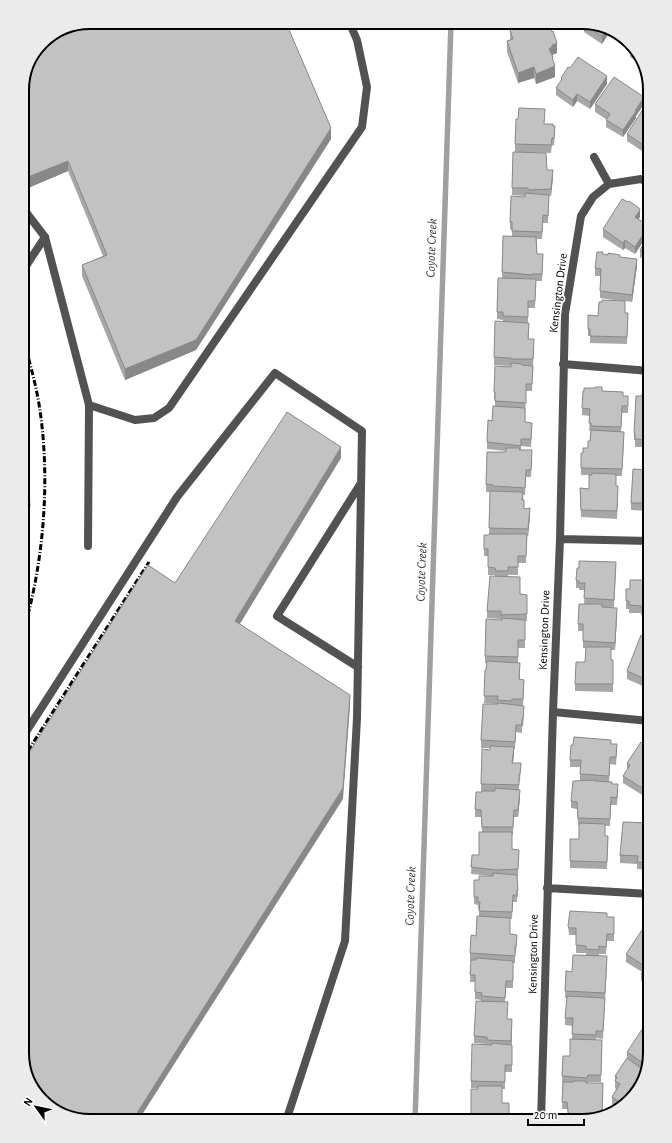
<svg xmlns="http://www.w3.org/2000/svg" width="672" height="1143" viewBox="0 0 672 1143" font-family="'Alegreya Sans',sans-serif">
<rect width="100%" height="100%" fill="#fff"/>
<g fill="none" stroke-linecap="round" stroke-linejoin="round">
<path stroke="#a0a0a0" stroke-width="5.5" d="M415,1121L451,23"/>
<path stroke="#525252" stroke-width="8" d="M22,207L45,237L89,405
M88,546L89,405L135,420L154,418L169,408L362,127L367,87L357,40L350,24
M358,667L277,616L361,483
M22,738L177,497L275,373L362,431L357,718L345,941L286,1121"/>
<path stroke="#525252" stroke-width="8" d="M594,157L609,184
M22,272L45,237
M563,364L650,371
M560,539L650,541
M553,712L650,721
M547,888L650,894
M541,1121L553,712L560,539L565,314L581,216L593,197L609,184L641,179L650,184"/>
<path stroke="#000" stroke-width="3" stroke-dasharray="6 2 1 2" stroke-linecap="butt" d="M22,636C44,564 51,478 39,404C35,380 28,357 22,333
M22,760L149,562"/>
</g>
<path fill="#a7a7a7" d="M525,23L557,53L552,55L555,77L536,84L534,78L518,83L507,52V41L510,40V30L525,25Z
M584,25L611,30L602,44L584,32Z
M631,47L643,60L644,66L630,57V49Z
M570,68L607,84L590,109L577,101L573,107L556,95V88L561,81V78Z
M22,86L331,139L196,350L125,380L82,276V265L103,256L68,171L28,188L22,174Z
M595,104H644L636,116V118L623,137L606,127V119L595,112Z
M650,105V146L645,153L627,141V134Z
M544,124L553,126L555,133L554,146L552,145L551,153L515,152V144Z
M513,152L547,170L553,177L551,196H549L548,223H543L542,239H537V254L543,262L542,281H536L535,308H528V323L529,330V339L534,346L532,391H526L525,422L532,430L531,447L521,446V450L532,458L531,477H526L525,495H523L524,509L530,516L528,536H527L526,563H518V575H508V577L520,594L527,595V621H525V648H518V663L520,670V679L524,687L523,706L524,713L523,727L522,726V733L516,732L515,749H514L513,763H521L520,782L519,781V790L520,797L518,817H514L513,835H512V849L519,850L518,876H517L518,897H517V902H513L512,919H510V934L517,942L516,953H515V963H513V988H506L505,1002L507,1019H512V1072H505V1089H502V1103L509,1121L478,1089V1088H471V1081L487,1044L474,1043V1036L481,1000L475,999V982H470L471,961H470V953L476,936L479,916V909H478V905L474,904V897L479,880L491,876L471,874L472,855H479L482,832L481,817H475V809L482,792V791H481V784L490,750V748H481V740L497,704L484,703L487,663H485V656L501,620V619L487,618V611L495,575H488V556H484V535H488L489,534L490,492H486V484L506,451L487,449V442L495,406V399H494V392L511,367V366L494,365V357L503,322V320L497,319V312L502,278L503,236L512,237V230L510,229V222L525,197V196L512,195Z
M640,217L638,219L646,226L648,234L635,254L625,248L623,250L603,237V229Z
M650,234V264L640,257V250Z
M603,254L620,257L637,266L632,302L625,301V313H628L627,344L590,343V336H588V315L598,316L621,301L600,298V276H595V268Z
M650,312V334L644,330V323Z
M602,391L623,396L628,403V413H622L621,432L624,439L622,476H616V486L618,494L617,519L581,517L580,488L589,489L592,475H581V453H583L588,448L590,441L591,430L589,431L590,416L582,415V408Z
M650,395V447H635V440H634V433L642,396Z
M650,470V517H648V511L631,510V503Z
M22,487H29L30,517L22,518Z
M616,570L614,607H602L617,615L615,650H611V660H613V692L575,691V684L585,662L586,648H583V631H578V624L584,604L585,590H579V588H576V580Z
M650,572V616L641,615V613H629V609H626V589H630L645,580Z
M650,639V682L647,681L645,687L627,679V671Z
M611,744L617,751L616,765L610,764L609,782L612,784L618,791L617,805H611L610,826H605V836H608L607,869L570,868V861L579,839V825H578L577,809L571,808V801L580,781V767H570V760Z
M643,744L650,746V798L648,797L647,798L623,783V776L627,770V763Z
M650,823V870L637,869V864L620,863V855Z
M607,917H614V941H607L606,954H599V956L607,963L603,1039L596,1038V1040H602L601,1082H588V1083L602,1116L582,1121H569L567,1109H562L563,1083H562L563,1056H570L572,1039V1026L565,1025V1018L567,998H565L566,971L572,972L586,955V953H576V935H569L568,926Z
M650,930V987L641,981V974L642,972L626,962V954Z
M627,1052L650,1053L639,1090L618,1108L612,1104V1097L616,1089L615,1088V1076L627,1059Z"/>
<path fill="#888" d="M607,29L611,30L602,44V36Z
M557,43V53L552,55L553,57V67L555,66V77L536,84V74L552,45Z
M534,67V78L518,83V73Z
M607,76V84L590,109V102Z
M577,94V101L573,107V100Z
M644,97V104L636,116V118L623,137V130Z
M331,128V139L196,350L125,380V369Z
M650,139V146L645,153V146Z
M68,161V171L28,188V177Z
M553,170V177L551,196V189Z
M640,210V217L635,224V217Z
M646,224V229L648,227V234L635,254V247Z
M625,240V248L623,250V243Z
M637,259V266L632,302V295Z
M341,447V458L235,632V621Z
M530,508V516L528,536V529Z
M617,608V615L615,650V643Z
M647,674V681L645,687V679Z
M350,695V706L343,799L138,1121H132Z
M514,747V754L512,770V763Z
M648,789V797L647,798V791Z
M520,790V797L518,817V810Z"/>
<path fill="#c2c2c2" stroke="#888" d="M586,22L607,29L602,36L584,25Z
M525,23H541L546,26L547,29L551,28L552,32L553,31L557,43L552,45V47L549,49L553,57H552L555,66L536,74L534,67L518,73L507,41L513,39L510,30L526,24Z
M287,25L331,128L196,340L125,369L82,265L107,255L68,161L28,177L22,163V86L42,42L64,27Z
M631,47L638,55L630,49Z
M578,57L607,76L590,102L577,94L573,100L556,88L562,79L561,78L568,67L570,68Z
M614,77L644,97L635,111H636L623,130L606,120L610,114L595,104Z
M647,103L650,105V139L645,146L627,134Z
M519,108L545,109L544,124H553V126H555L554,138H552L551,145L515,144L516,119H518Z
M513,152L546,153L547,170H553L551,189L528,190V188H512Z
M525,193L549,195L548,216L543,215L542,232L512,231V222H510L511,196L525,197Z
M622,199L628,202L629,201L639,208L640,210L635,217L646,224V225L648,227L635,247L625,240L623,243L603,229Z
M650,234V256L640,250Z
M503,236L536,237L537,254H543L542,274H532V275L502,272Z
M597,252H603L602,254L608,255V253L620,255V257L637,259L632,295L600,291L601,269L595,268Z
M498,278L536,279L535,301H528V317L503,316V312H497Z
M602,300L625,301V313H628L627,337L590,336V329H588V315L598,316L599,302H602Z
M650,312V327L644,323Z
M495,321L529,323L528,339H534L533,359H511V358L494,357Z
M511,363L522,364V365L533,366L532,384H526V403L495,401V392H494L495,366L511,367Z
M595,387H602V391L623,392V396H628V406H622L621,427L591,426V423H589L590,409L582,408L583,391H584V388H595Z
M642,394L650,395V440L635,439V433H634L636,396H642Z
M493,406L525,408V422L532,423L531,439H521V446L487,442L488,420L492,421Z
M287,412L341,447L235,621L350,695L343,788L132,1121H86L52,1109L29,1083L22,1053V764L148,565L175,583Z
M591,430L624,432L622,469L581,468V453H583V448H588V441H590Z
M506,448H520L519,450H532L531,470H526L525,488L493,486V485L486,484L487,452H506Z
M633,469L650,470V510H648V503H631Z
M592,473L616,474V486H618L617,511L581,510L580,488L589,489V475H592Z
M22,487H29L30,507H22Z
M490,491L523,492L522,500H524V509L530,508L528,529L489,528Z
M489,534H527L526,556H518V567H508V571H496L495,568L488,567V549H484V535H488Z
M579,561L616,562L614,600L584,598L585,583H579V581L576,580L577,568H579Z
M645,571L650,572V608H641V606L629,605V601H626V589H630V580H645Z
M490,576L520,577V594L527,595V614L501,615V611H487Z
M579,604H602V607L617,608L615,643L583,641V624H578Z
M502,618L525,620V640H518V657L485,656L486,619L502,620Z
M641,635L650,639V675L647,674L645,679L627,671Z
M586,647H611V660H613V684H575L576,662H585Z
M487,661L520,663L519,679L524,680L523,699H512V701L497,700L498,696H484L485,670H486Z
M499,703L524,706L523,719H522V725H516L515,742L481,740L483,704H498Z
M574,737L611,740V744H617L616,757H610L609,776L580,774L581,760H570L571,745H573Z
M641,742L643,744L644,742L650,746V791L648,789L647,791L623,776L630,765L627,763Z
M490,746L514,747L512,763H521L520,774H519V785L481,784L482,749L490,750Z
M595,780V781L612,782V784H618L617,798L611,797L610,819L578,818L577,802L571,801L573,781Z
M495,788L520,790L518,810H514L513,827H482L481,810L475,809L476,792H482V791H495Z
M623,822L650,823V863L637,862L638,856L620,855Z
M579,823L605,824V836H608L607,862L570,861V839H579Z
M479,832H512V849L519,850L518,869L496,870L471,867L472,855H479Z
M493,873L517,875L518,890H517V895H513L512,912L479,911L480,902H478V897H474V880H479V876H493Z
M570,911L607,913V917H614V934H607L606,947L599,946V950L586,949V946L576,945V928H569L568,926Z
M477,916L510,918V934L517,935L516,946H515V956L470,953L471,935L476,936Z
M644,927L650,930V979L641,974L646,967L626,954Z
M573,955L607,956L605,993L565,991L566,971L572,972Z
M476,958L513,961V981H506L505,998L481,996L482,993L475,992V975H470L471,960H476Z
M567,996L605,998L603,1031H596V1035L572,1034L573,1018H565Z
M476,1001L508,1002L507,1019H512L511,1041L487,1040V1037L474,1036Z
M647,1022L650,1024V1053L646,1065L627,1052Z
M570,1039L602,1040L601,1075H588L587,1078L562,1076L563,1056H570Z
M492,1043L512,1045V1065H505V1082L471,1081L472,1044L492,1045Z
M627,1058L645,1071L639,1090L623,1104L612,1097L620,1084L615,1081L617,1077L615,1076Z
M573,1081H586V1083H603L602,1116L591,1119H569L567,1102H562L563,1082H573Z
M478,1086H502V1103H509V1121H471V1089H478Z"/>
<g text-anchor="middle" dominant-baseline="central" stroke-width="3.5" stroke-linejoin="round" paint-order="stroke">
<g font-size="12" fill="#000" stroke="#fff">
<text transform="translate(558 293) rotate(-83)">Kensington Drive</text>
<text transform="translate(544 630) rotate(-88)">Kensington Drive</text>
<text transform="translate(533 954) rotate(-89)">Kensington Drive</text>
</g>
<g font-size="13" font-style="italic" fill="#414141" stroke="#fff">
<text transform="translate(432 248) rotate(-88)">Coyote Creek</text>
<text transform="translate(422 572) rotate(-88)">Coyote Creek</text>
<text transform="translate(411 896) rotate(-88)">Coyote Creek</text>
</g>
</g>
<path d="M0 0H672V1143H0ZM90 29H582A61 61 0 0 1 643 90V1053A61 61 0 0 1 582 1114H90A61 61 0 0 1 29 1053V90A61 61 0 0 1 90 29Z" fill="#ebebeb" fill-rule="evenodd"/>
<path fill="none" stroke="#000" stroke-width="2" d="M90 29H582A61 61 0 0 1 643 90V1053A61 61 0 0 1 582 1114H90A61 61 0 0 1 29 1053V90A61 61 0 0 1 90 29Z"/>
<g transform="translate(36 1107) rotate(303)" stroke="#ffffff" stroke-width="3" paint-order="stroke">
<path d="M0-3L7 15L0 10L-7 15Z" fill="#000000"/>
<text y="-6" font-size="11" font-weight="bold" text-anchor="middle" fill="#000000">N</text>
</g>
<path d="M528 1119v6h56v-6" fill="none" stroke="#000000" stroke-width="2"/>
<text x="534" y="1119" font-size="12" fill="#000000" stroke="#ffffff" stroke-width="3" paint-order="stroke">20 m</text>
</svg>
